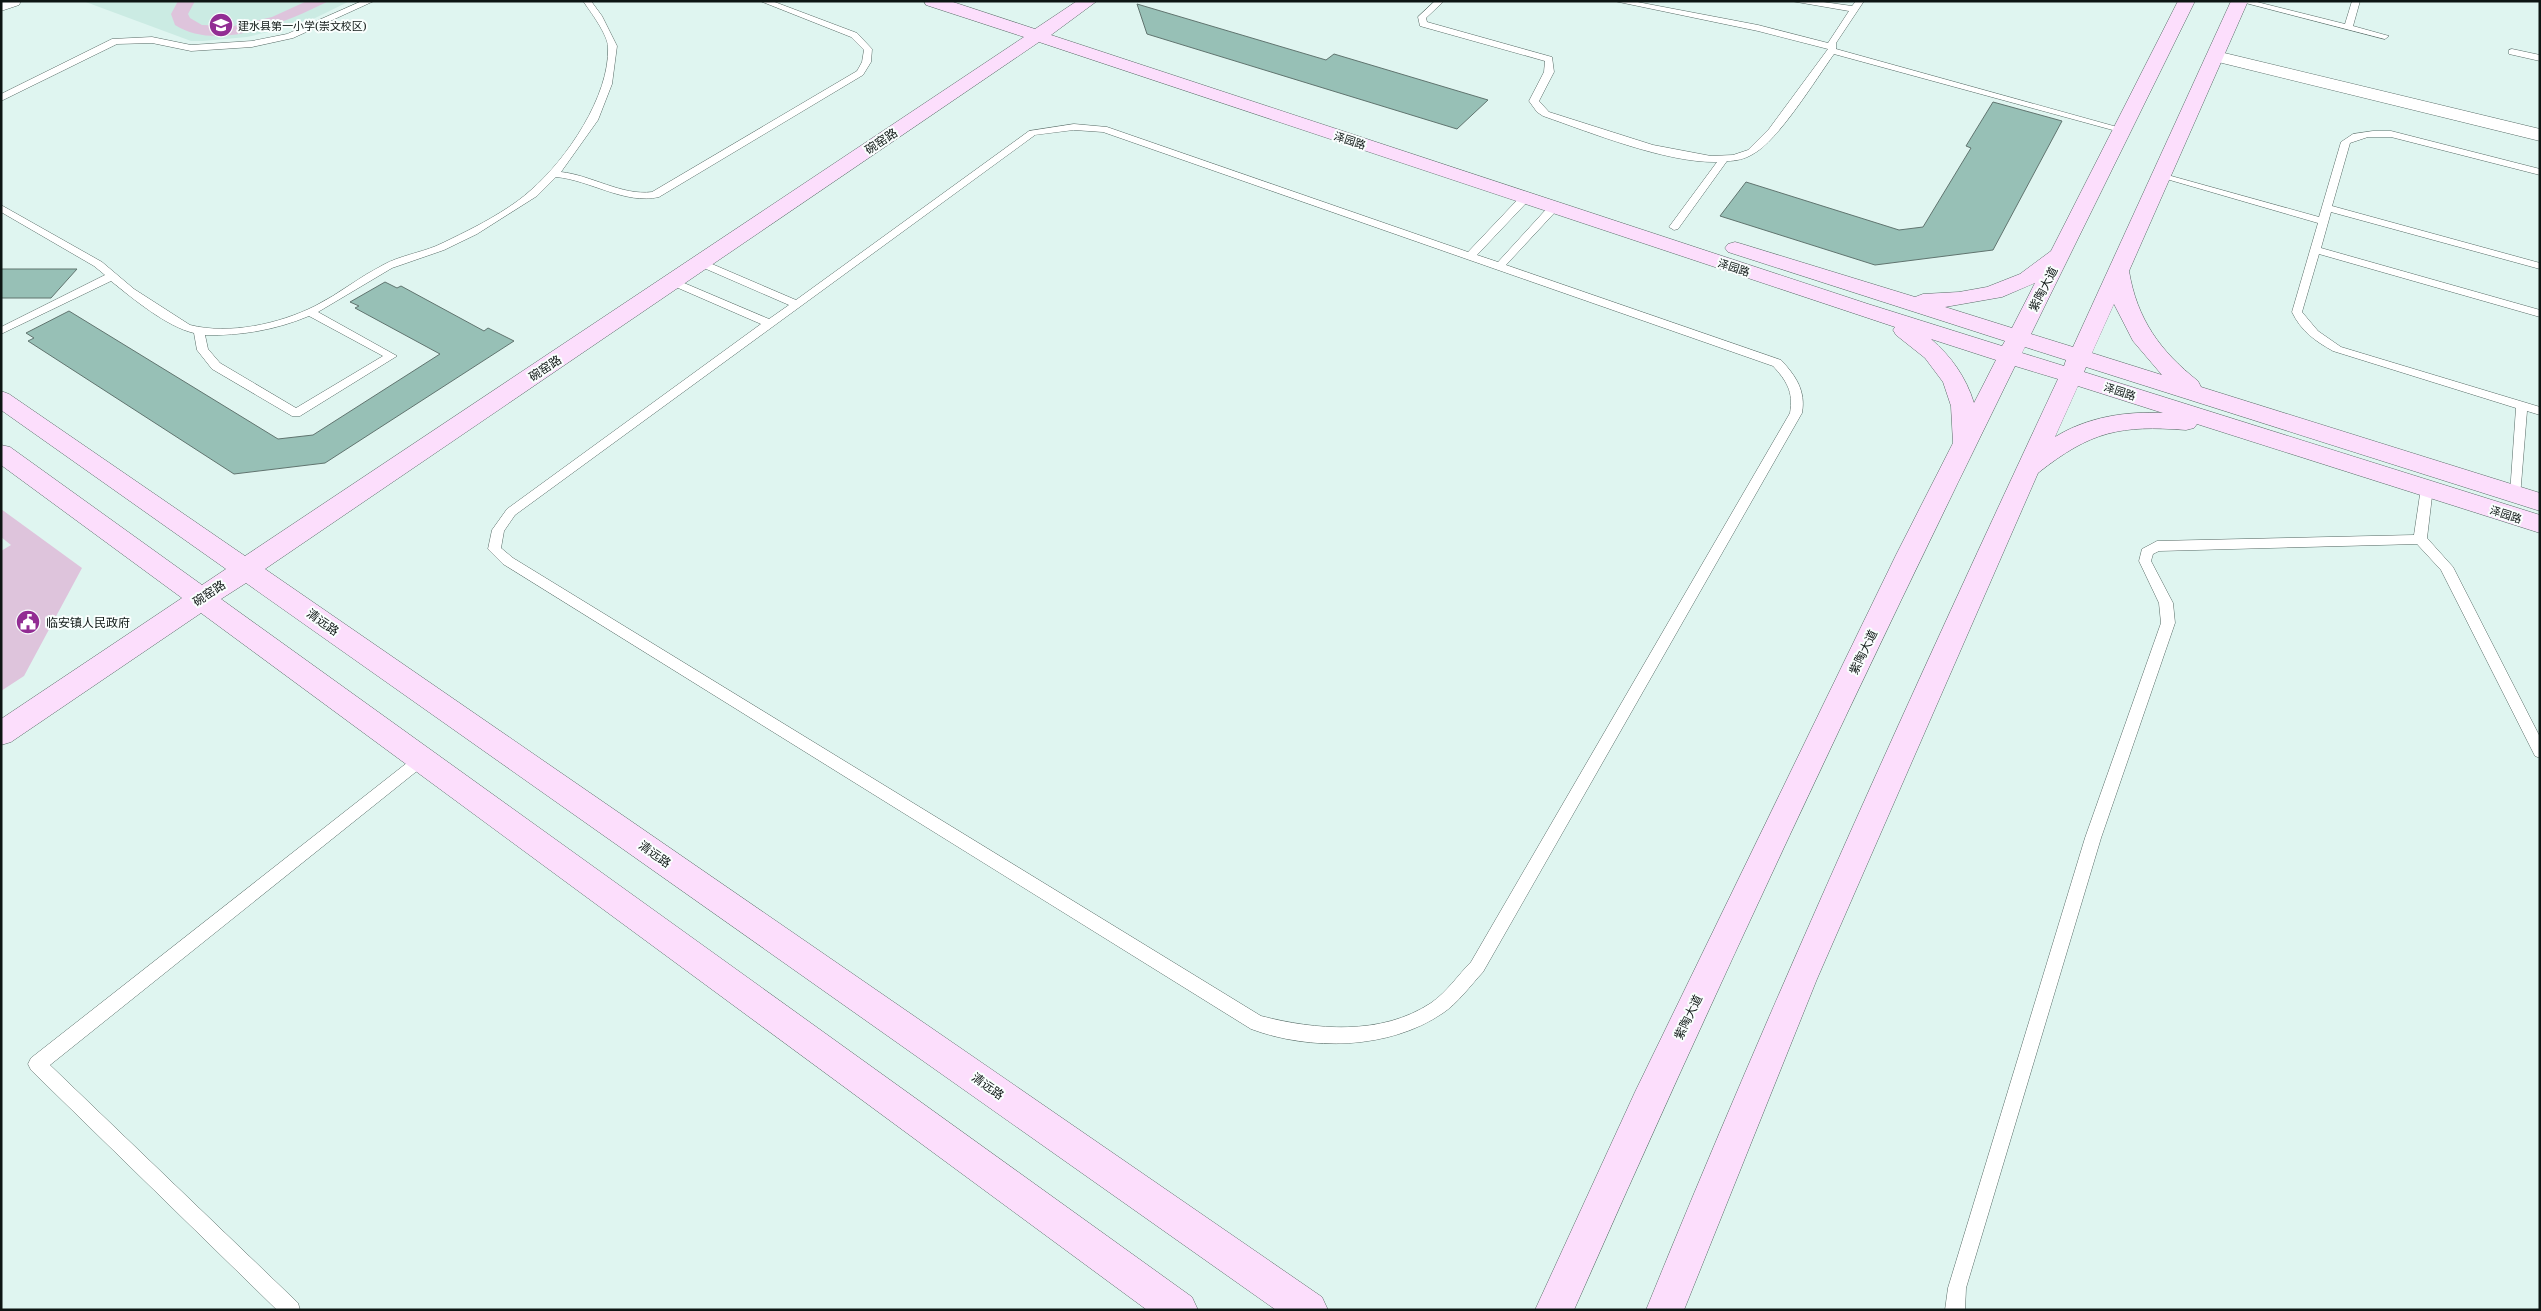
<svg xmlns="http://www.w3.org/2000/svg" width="2541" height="1311" viewBox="0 0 2541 1311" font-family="'Noto Serif','Noto Sans SC',serif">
<rect width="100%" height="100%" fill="#dff5f0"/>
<path fill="#cbebe3" d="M83,1H350L309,21L281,29L247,37L203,41H191Z"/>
<path fill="#dec4dc" d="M178,1H195L188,14L190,18L202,25L234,26L272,17L307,1H329C288,21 219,53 175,25L171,14Z
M1,509L82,568L24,676L1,691V551L11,545L1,537Z"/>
<path fill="#97c0b6" stroke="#60746f" d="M1137,4L1326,60L1334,54L1488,100L1457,129L1147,34Z
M1993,102L2062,121L1993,250L1875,265L1720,216L1746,182L1899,230L1923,227L1971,148L1966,146Z
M1,269H77L51,298H1Z
M385,282L397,288L401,286L484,331L488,328L514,341L325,463L234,474L28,341L34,338L26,333L69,311L278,439L313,435L440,354L355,308L359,306L350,302Z"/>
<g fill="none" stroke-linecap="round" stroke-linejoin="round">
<g stroke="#576b66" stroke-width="1">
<path id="lane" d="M362,1H374L293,38L252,47L191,51L152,43L117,44L1,101V94L112,39L152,37L191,45L252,41L287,34Z
M583,1H591L602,16L617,46L612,84L598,120L561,172C591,175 622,196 652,192L857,71L862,62L864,50L851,37L760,1H772L857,33L872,49L871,62L863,75L659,197C625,205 590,180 556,177L537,196L477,234L444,250L392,268L318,312L397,356L300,416H292L212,369L197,350L194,333C167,327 132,298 111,281L1,334V327L105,275L94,266L1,212V205L102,262L134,289L190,325C229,335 279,324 315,306C339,294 359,277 383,265C399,256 419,253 436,246C447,241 457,236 467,231C487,221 515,205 531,190C566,160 610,96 608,47C608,35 590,11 583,1ZM309,316L383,356L296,408L220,363L208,349L205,335C240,336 276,330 309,316Z
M1435,1H1444L1426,18L1427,22L1552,57L1554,72L1539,101L1549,112L1653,145L1711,156L1733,155L1748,150L1769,129L1828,49L1758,31L1614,1H1632L1758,25L1828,43L1849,11L1791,1H1816L1852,6L1856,1H1864L1836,43V49L2128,130L2120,132L1834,54C1816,79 1778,141 1753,154C1745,159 1736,161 1727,161L1678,229L1674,230L1669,227L1717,162C1666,163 1592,133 1543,116L1537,112L1529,101L1544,72L1545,61L1420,26L1418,17Z
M2238,1H2253L2345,24L2352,1H2360L2353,26L2389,36L2385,39Z
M2512,49L2540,55V61L2509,54V50Z
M1074,124L1107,127L1468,252L1521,196H1529V200L1477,255L1498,262L1550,205H1558V209L1506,265L1781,360C1796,376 1806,391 1802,413L1483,972C1470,986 1458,1003 1443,1013C1389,1050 1310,1051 1251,1029L503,564L488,549L492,530L507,509L761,324L669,284V280H677L769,319L789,305L697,265V261H705L796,300L1029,131ZM1074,130L1103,132L1773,366C1786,380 1794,392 1790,413L1471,962C1458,975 1447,992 1431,1003C1381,1036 1316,1030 1261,1016L513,558L501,548L504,531L515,515L1035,135Z
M2373,131H2391L2540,169V175L2391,137H2368L2350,143L2332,206L2540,263V269L2331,212L2321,248L2540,310V317L2319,254L2302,312L2318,331L2341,347L2540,407V415L2527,411L2520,497H2512L2510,494L2516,408L2333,351C2315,341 2301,331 2292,312L2318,223L2156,176L2164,174L2319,217L2341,142L2353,134Z
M2427,484L2433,488L2427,538L2453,567L2540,737V758L2535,756L2441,570L2417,544L2159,551L2153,554L2151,561L2173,603L2175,623L2101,838L1966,1288L1965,1310H1945L1948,1288L2085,838L2161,623L2159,603L2139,561L2142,549L2157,541L2414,535L2421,488Z
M422,753L427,755L429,759L427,763L50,1065L298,1303L300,1310H277L31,1070L28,1064L31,1058L417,755Z"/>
</g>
<g stroke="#576b66" stroke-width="1">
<path id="street" d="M1,1H21L19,5L1,11Z
M2216,51L2540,129V141L2210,60L2207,56L2210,52Z"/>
</g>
<g stroke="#576b66" stroke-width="1">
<path id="secondary" d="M924,1H950L1035,29L1077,1H1097L1051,35L1868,304L2002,346L2005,341L1728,252L1725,248L1728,244L1735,242L1742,244L1915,297L1923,294L1959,292L1987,287L2020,274L2051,251L2178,1H2195L2031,334L2073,347L2231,1H2248L2129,271C2137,319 2160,351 2198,381L2201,387L2540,493V511L2086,367L2084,372L2540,515V533L2197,424L2194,428L2186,430C2120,425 2091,431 2038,473L1817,979L1684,1310H1646C1774,995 1914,687 2058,379L2015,366C1862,677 1714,992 1574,1310H1535L1635,1092L1896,555L1953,443L1951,406L1943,382L1925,358L1896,335L1893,330L1895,327L1039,42L265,569L1322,1297L1328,1310H1276L246,583L221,599L1192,1297L1198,1310H1147L201,613L11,742L1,745V719L182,598L1,465V445L10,447L202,585L226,569L1,410V391L9,394L245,556L1024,37L926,5ZM2035,283L2012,328L1945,307L2002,297ZM2114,304L2133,341L2162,375L2092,353ZM1931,339L1996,360L1974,403C1966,377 1951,356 1931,339ZM2025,347L2066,360L2064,366L2022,353ZM2078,386L2163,413C2126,411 2087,417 2055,437Z"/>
</g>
<use href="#lane" fill="#fff" fill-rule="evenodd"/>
<use href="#street" fill="#fff" fill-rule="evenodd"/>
<use href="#secondary" fill="#fcdefc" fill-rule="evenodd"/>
</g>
<defs>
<g id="school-disc" transform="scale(1.25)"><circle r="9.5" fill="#922d93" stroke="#f9fefd"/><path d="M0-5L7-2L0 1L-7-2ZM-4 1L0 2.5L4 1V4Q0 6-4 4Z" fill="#fff"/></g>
<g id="civic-disc" transform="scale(1.25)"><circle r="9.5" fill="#922d93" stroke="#f9fefd"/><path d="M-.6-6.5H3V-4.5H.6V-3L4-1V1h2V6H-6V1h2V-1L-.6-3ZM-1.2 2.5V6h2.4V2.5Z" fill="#fff"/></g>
</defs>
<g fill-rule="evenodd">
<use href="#school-disc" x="221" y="25"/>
<use href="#civic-disc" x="28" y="622"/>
</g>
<g text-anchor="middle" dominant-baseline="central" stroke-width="4" stroke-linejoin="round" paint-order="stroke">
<g font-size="11" fill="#0d1513" stroke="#f9fefd" text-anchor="start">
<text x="238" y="25">建水县第一小学(崇文校区)</text>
</g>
<g font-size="11" fill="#0d1513" stroke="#f9fefd">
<text transform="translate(1350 140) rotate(18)">泽园路</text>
<text transform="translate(1734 267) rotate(18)">泽园路</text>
<text transform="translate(2120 391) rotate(18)">泽园路</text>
<text transform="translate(2506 514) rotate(18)">泽园路</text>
</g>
<g font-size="12" fill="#0d1513" stroke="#f9fefd">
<text transform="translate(881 141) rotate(-34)">碗窑路</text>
<text transform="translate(2043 289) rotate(-63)">紫陶大道</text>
<text transform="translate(545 368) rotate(-34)">碗窑路</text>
<text transform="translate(209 593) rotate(-34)">碗窑路</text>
<text transform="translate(323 622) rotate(35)">清远路</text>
<text transform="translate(1863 652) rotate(-64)">紫陶大道</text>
<text transform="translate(655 854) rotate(35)">清远路</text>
<text transform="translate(1688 1017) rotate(-64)">紫陶大道</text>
<text transform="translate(988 1086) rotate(35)">清远路</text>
</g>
<g font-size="12" fill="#0d1513" stroke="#f9fefd" text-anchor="start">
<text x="46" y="622">临安镇人民政府</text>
</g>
</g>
<rect width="2541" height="1311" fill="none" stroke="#0d1513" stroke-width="5"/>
</svg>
